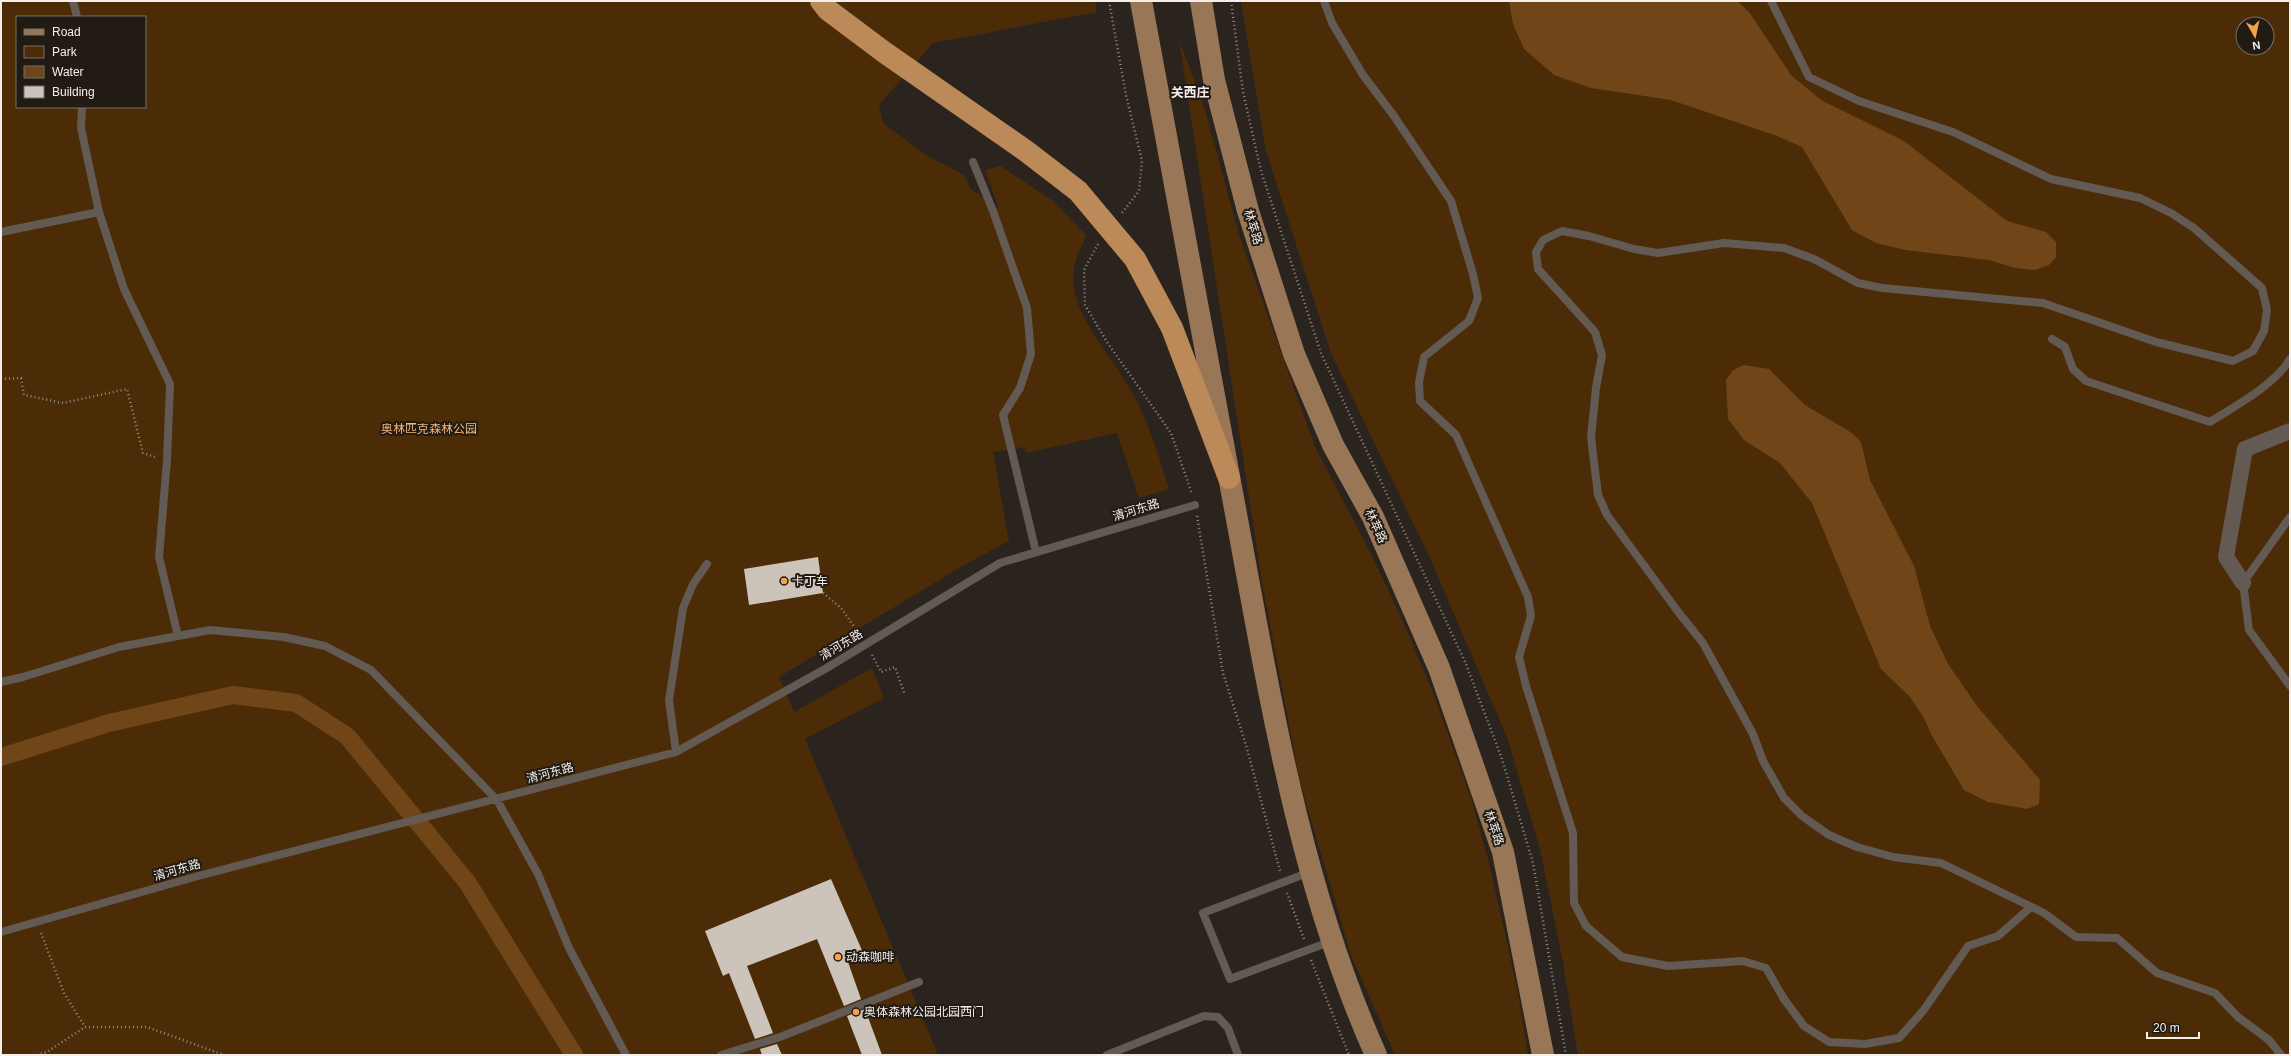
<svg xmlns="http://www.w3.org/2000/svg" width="2291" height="1056" viewBox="0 0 2291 1056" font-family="Arial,'Noto Sans SC',sans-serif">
<rect width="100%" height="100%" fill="#2b241e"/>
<path fill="#4c2c07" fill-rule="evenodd" d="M1,1H1095L1097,12L933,43L879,105L883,123L926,155L964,175L970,188L999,209L985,170L1001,166L1053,201L1086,235C1083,244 1077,254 1075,263C1063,310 1114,357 1133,394C1149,423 1159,457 1169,489L1139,498L1117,433L1026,453L1024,447L993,452L1009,541L964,565L779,677L794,712L872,668L884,698L805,739L938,1055H1ZM17,17H145V107H17Z
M1241,1H2290V1055H1578L1563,962L1540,849L1507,737L1429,556L1331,353L1266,151ZM2243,24H2267V48H2243Z
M1179,39L1205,110L1240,238L1315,447L1366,544L1402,619L1432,690L1472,801L1490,867L1518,993L1528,1055H1395L1351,955L1300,782L1262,582Z"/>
<path fill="#704618" d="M1509,1H1737L1749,12L1791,75L1821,100L1904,141L2007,221L2046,232L2056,242V257L2049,265L2035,270L2015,268L1989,260L1905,250L1876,243L1852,230L1802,147L1777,136L1671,100L1591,88L1554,75L1524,49L1513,24Z
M1744,365L1769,369L1805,405L1852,433L1861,442L1870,480L1914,566L1930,626L1948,664L1977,706L2040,780L2039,804L2027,809L1988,802L1964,790L1931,734L1924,718L1910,697L1881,669L1812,503L1780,463L1744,440L1728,419L1726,380L1733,370Z"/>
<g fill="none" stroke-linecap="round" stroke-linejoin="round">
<path stroke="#704618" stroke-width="18" d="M1,757L109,723L233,695L296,703L347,736L467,882L574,1055"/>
</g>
<path fill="#ccc3ba" d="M818,557L823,593L749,605L744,569Z
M831,879L864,955L848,962L861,999L844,1006L817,939L747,966L773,1033L755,1039L729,973L723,976L705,931Z
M865,1009L882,1055H862L847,1016Z
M777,1044L782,1055H762L760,1049Z"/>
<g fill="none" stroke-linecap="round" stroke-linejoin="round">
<path stroke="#938d88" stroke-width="2.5" stroke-dasharray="1 3" stroke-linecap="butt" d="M1109,1L1126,95L1142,161L1139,191L1122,213
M1231,1L1243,92L1261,171L1321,353L1466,664L1502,759L1533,863L1566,1055
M1098,244L1084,270L1085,305L1107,342L1171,433L1192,494
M1,379L21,378L24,395L63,403L127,389L143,453L155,457
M1197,516L1223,673L1246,745L1280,871
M823,593L841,608L860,635
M872,655L881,672L895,667L905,695
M1287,893L1304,939
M41,933L64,993L85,1027
M1311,960L1349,1055
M37,1055L47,1052L85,1027H147L224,1055"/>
<path stroke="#625a53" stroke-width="8" d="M73,1L77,17
M1324,1L1332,23L1363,75L1394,116L1451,201L1473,274L1478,298L1469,321L1424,357L1419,382L1420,401L1456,435L1528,597L1531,616L1519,657L1526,686L1573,833L1574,903L1586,926L1622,957L1668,966L1743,961L1766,968L1784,999L1804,1026L1829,1042L1865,1044L1899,1038L1923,1011L1968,946L1998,936L2031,907
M1771,1L1809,77L1859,101L1953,132L2051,179L2140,198L2171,213L2194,228L2262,288L2267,310L2264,331L2253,351L2233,361L2156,342L2043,303L1882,288L1858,283L1814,259L1784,248L1724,243L1658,253L1634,249L1589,236L1562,231L1543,240L1536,252L1538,269L1595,332L1602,355L1596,388L1591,437L1598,495L1607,515L1679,613L1703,643L1753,734L1763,761L1784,798L1802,816L1829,835L1857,847L1893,857L1941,863L2044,913L2076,937L2117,938L2157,973L2215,993L2238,1017L2269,1040L2281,1055
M82,107L81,128L99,212L124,289L170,384L167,460L159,557L178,636
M973,162L993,211L1027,308L1031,354L1020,388L1003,415L1036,552
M1,232L99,212
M2052,339L2065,347L2073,369L2086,381L2210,422C2235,406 2276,384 2290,359
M2290,517L2243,583L2249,630L2290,686
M1,682L23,677L119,647L210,630L284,637L325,646L371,670L497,800L538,874L569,948L626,1055
M676,752L669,700L683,608L693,584L707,564
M1310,872L1203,913L1230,979L1332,941
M1,932L198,876L676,752L825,669L1000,563L1195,505
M721,1055L780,1037L919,982
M1107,1055L1204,1016L1218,1017L1228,1028L1238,1055"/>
<path stroke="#625a53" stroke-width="16" d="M2243,583L2226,557L2245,449L2290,431"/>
<path stroke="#987656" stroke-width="22" d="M1141,1C1174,181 1207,361 1241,541C1273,715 1303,892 1376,1055
M1201,1L1214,80L1248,211L1294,354L1333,445L1373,517L1439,668L1503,852L1543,1055"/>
<path stroke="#bc8958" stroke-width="22" d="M821,1L828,10L884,52L1026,151L1078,191L1135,259L1172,328L1229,478"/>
</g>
<g fill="#f6a248" stroke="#211b14" stroke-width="1.5">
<circle cx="784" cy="581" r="4"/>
<circle cx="838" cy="957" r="4"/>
<circle cx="856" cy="1012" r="4"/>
</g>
<g text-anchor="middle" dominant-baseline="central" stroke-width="4" stroke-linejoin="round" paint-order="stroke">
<g font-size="12" fill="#f4efeb" stroke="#211b14">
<text transform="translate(1253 227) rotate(72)">林萃路</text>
<text transform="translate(1136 510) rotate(-17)">清河东路</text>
<text transform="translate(1376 526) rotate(65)">林萃路</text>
<text transform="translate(841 645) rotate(-31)">清河东路</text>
<text transform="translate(550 773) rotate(-15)">清河东路</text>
<text transform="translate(1494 828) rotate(71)">林萃路</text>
<text transform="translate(177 870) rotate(-16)">清河东路</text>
</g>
<g font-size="12" fill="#f4b578" stroke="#211b14">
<text x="429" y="429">奥林匹克森林公园</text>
</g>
<g font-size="12" fill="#f4efeb" stroke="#211b14" text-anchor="start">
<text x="792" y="581">卡丁车</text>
<text x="846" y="957">动森咖啡</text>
<text x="864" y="1012">奥体森林公园北园西门</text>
</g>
<g font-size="13" font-weight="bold" fill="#f4efeb" stroke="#211b14">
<text x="1190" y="92">关西庄</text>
</g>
</g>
<rect width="2291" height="1056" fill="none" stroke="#f4efeb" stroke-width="4"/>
<rect x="16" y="16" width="130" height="92" fill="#211b14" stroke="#75706a"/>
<rect x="24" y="29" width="20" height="6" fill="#987656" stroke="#75706a"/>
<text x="52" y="36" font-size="12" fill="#f4efeb">Road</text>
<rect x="24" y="46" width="20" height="12" fill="#4c2c07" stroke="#75706a"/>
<text x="52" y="56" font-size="12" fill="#f4efeb">Park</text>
<rect x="24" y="66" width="20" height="12" fill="#704618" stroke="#75706a"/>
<text x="52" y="76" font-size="12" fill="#f4efeb">Water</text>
<rect x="24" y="86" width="20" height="12" fill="#ccc3ba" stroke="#75706a"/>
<text x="52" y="96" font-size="12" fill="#f4efeb">Building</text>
<g transform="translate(2255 36) rotate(171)"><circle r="19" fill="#211b14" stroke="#75706a"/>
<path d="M0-3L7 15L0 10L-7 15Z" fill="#f6a248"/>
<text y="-6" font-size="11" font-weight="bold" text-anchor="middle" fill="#f4efeb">N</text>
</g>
<path d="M2147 1032v6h52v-6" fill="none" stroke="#f4efeb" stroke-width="2"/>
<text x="2153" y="1032" font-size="12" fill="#f4efeb" stroke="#211b14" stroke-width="3" paint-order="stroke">20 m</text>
</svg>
